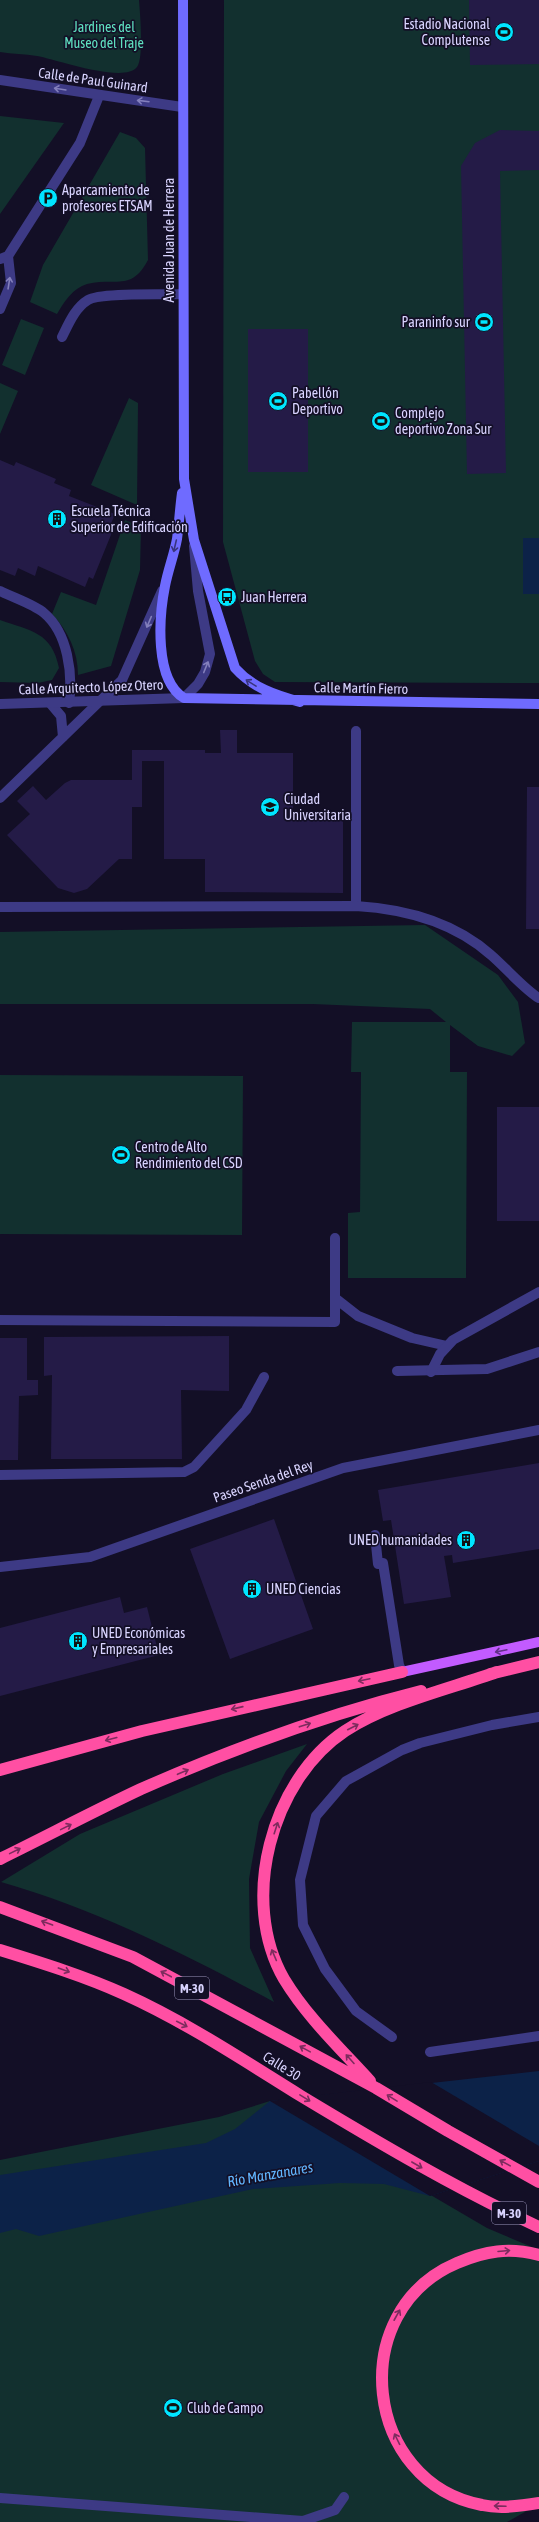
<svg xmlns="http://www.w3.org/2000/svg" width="539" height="2522" viewBox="0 0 539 2522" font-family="'Asap Condensed',sans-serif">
<rect width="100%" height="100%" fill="#130f26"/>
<path fill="#12302f" d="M0,0H139C140,13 144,58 137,67C124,84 55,59 37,56C25,54 12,54 0,52Z
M224,0H539V683L275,682L263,674L255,661L223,542Z
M0,116L64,123L0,214Z
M120,132L136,138L145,148L148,260C131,292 116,277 87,284C73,288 64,302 57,314L30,302L43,265Z
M21,319L44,328L25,375L2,365Z
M0,383L18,391L0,434Z
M129,398L138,403L137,505L91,485Z
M125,520L141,527L140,570L111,666L78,675C78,651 68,631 52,614L61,592L96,605Z
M0,620C31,631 52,632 59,668L52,680L38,683L0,682Z
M425,925L498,975L518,1002L525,1043L512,1056L478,1046L450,1025V1072H467L466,1278H348V1213L360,1212L361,1072H351L352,1022H446L430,1009L313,1004H0V932Z
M0,1075L243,1076L242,1235L0,1234Z
M307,1744L286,1771L259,1822L249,1879L250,1948L274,2002C187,1955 96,1909 1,1882L80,1834L223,1774Z
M270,2101L487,2228L539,2250V2504L507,2522H0V2160L219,2117Z"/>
<path fill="#0c2248" d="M523,538H539V594H523Z
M539,2071V2161L430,2196L384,2184L340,2183L253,2189L39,2236L16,2229L0,2233V2175L206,2143L235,2129L270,2101Z"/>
<path fill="#130f26" d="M431,2082L539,2146V2161L430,2196L270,2101Z"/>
<path fill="#241b47" d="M469,0H539V64L470,65Z
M500,130L539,131V170L500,171L506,473L467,474L461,166L475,143Z
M248,329H308V472H248Z
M0,460L14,466L16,462L56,479L54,483L71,490L69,496L115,514L111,524L115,525L93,579L89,577L85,587L38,566L35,576L18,568L15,576L0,570Z
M220,730H237V753H293V814L320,815V820H343V893L205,892V859H164V761H142V807H132V859H119L87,889L74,893L58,888L7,835L30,814L17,801L33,786L46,800L65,783L71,780H132V750H205V753H221Z
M527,787H539V929H526Z
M497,1107H539V1221H497Z
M229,1336V1391L181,1390L182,1459H51L52,1375L44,1376V1337Z
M0,1338H27V1380H38V1395L19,1396L18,1460H0Z
M539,1463V1549L453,1563L452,1555L444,1556L451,1597L404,1604L391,1520L383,1521L378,1490Z
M274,1519L313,1629L230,1659L190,1549Z
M120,1597L124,1613L147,1607L159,1655L0,1696V1628Z"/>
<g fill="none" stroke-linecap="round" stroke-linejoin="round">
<path stroke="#3d3a85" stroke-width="10" d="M0,259L8,256L80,143L99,96
M0,309L11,283L8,256
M62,337C69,323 75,308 88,300C101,292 165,295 183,294
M0,591C14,598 33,604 44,613C68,633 73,674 69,703
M356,731V906
M335,1298L358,1316L412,1338L447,1346
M0,1320L335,1322V1238
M397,1371L487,1369L539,1352
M0,1475L184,1472L194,1467L246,1410L264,1377
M375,1535L378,1564L383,1563L399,1665L402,1672
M392,2037L356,2011L325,1969L303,1925L300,1880L316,1816L346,1781L402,1750L420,1743L492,1725L539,1717
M430,2052L539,2036
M0,2498L303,2521L335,2510L344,2497"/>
<path stroke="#3d3a85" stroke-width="10" d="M0,80L182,107
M50,703L61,716L63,737
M0,798L100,701
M0,907L356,906C405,909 454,922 491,955C504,966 526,991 539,998
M431,1372L440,1354L453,1340L539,1292
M0,1567L90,1557L343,1468L539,1430"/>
<path stroke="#3d3a85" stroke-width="10" d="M100,701L122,680L162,591
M0,704L184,698L198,684L205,672L210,654L198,591L194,546"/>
<path stroke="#6f6bff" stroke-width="10" d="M183,0L184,479L194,540L235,668C253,688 275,695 300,702
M182,493C180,508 179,524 177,539C174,555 168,570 165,586C159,616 154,680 184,698L539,704"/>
<path stroke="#c25bff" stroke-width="10" d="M402,1672L539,1642"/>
<path stroke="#ff4fa3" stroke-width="12" d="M490,1674L539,1662
M0,1770L142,1731L402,1672
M0,1859C47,1836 94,1811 141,1789C232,1749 325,1715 421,1691
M0,1907L133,1957L376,2088L448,2131L539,2182
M0,1950C42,1963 84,1976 124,1994C186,2022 243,2060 301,2096C379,2143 457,2189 539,2227
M370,2081C340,2048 307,2017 284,1979C239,1901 271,1780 345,1731C388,1703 449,1689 497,1672
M539,2255C509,2247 485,2251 457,2263C344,2311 364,2483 482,2505C500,2509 521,2506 539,2503"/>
</g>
<defs><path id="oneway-shaft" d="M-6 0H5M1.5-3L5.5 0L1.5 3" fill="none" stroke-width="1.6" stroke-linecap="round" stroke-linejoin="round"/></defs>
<g stroke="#837fbc">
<use href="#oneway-shaft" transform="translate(60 89) rotate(-171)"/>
<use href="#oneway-shaft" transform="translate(143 101) rotate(-173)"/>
<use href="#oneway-shaft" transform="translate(9 283) rotate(-81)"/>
<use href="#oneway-shaft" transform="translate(149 622) rotate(113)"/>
<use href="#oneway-shaft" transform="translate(206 667) rotate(-68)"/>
</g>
<g stroke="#38347d">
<use href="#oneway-shaft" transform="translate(175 546) rotate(103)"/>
<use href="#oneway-shaft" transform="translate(251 683) rotate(-148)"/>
</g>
<use stroke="#623188" href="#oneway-shaft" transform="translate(501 1651) rotate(168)"/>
<g stroke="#7d2c5e">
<use href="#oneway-shaft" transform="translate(364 1680) rotate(168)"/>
<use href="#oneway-shaft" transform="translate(237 1708) rotate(167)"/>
<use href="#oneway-shaft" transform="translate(305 1725) rotate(-18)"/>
<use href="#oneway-shaft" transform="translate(353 1727) rotate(-27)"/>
<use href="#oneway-shaft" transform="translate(111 1739) rotate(165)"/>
<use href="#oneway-shaft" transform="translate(183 1772) rotate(-23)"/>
<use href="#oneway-shaft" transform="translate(66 1827) rotate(-26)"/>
<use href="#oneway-shaft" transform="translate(276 1828) rotate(-72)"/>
<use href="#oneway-shaft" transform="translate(15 1851) rotate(-26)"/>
<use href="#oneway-shaft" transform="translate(47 1923) rotate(-160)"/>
<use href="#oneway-shaft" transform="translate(274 1955) rotate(-113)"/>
<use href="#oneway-shaft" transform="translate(64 1970) rotate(20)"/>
<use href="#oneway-shaft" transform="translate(166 1974) rotate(-152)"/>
<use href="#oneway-shaft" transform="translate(182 2024) rotate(27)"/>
<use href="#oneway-shaft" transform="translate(305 2049) rotate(-151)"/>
<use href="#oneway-shaft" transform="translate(350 2059) rotate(-132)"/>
<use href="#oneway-shaft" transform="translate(305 2098) rotate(31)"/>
<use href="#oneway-shaft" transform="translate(392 2098) rotate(-148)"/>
<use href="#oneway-shaft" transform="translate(505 2163) rotate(-151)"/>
<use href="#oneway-shaft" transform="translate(417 2165) rotate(30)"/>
<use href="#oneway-shaft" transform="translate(504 2251) rotate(-5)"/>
<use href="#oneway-shaft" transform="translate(397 2315) rotate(-61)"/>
<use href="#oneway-shaft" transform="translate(397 2439) rotate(-116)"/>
<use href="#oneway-shaft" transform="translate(500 2506) rotate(-178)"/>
</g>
<defs>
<g id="stadium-disc" transform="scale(1)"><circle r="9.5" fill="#00e5ff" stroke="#130f26"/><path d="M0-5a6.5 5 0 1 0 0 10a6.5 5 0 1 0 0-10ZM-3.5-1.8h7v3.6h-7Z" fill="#111"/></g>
<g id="parking-disc" transform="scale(1)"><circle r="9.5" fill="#00e5ff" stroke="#130f26"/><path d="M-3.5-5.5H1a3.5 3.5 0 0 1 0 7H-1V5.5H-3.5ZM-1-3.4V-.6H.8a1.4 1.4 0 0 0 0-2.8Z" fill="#111"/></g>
<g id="building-disc" transform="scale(1)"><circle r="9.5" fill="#00e5ff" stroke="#130f26"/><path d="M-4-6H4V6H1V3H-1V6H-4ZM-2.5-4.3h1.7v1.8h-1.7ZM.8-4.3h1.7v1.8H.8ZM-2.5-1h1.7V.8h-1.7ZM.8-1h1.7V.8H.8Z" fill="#111"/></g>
<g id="bus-disc" transform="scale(1)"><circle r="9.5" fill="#00e5ff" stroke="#130f26"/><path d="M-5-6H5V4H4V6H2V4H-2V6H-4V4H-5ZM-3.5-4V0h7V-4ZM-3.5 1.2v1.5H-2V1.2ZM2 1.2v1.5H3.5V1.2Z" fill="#111"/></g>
<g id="university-disc" transform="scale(1)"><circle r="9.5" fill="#00e5ff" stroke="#130f26"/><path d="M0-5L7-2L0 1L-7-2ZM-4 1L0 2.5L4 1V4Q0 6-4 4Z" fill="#111"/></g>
</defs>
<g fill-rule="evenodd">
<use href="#stadium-disc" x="504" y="32"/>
<use href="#parking-disc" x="48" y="198"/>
<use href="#stadium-disc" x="484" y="322"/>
<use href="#stadium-disc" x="278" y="401"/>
<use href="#stadium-disc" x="381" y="421"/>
<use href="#building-disc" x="57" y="519"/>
<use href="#bus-disc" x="227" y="597"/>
<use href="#university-disc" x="270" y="807"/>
<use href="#stadium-disc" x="121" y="1155"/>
<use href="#building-disc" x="466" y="1540"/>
<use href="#building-disc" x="252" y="1589"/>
<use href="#building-disc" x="78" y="1641"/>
<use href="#stadium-disc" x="173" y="2408"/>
</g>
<g text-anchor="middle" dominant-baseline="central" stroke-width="3.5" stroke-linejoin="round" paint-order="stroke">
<g fill="#130f26" stroke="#9e99be" stroke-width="1">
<rect x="175" y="1977" width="34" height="22" rx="3"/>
<rect x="492" y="2202" width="34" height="22" rx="3"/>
</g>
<g font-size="13" font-weight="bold" fill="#d9d4ff">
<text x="192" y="1988">M-30</text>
<text x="509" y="2213">M-30</text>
</g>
<g font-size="14" fill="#d9d4ff" stroke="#130f26" text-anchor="start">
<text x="490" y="24" text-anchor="end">Estadio Nacional<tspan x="490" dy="16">Complutense</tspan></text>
<text x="62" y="190">Aparcamiento de<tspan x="62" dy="16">profesores ETSAM</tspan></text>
<text x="470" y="322" text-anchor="end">Paraninfo sur</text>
<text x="292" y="393">Pabellón<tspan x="292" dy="16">Deportivo</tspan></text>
<text x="395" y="413">Complejo<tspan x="395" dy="16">deportivo Zona Sur</tspan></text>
<text x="71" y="511">Escuela Técnica<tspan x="71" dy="16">Superior de Edificación</tspan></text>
<text x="241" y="597">Juan Herrera</text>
<text x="284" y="799">Ciudad<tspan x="284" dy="16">Universitaria</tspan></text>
<text x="135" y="1147">Centro de Alto<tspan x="135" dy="16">Rendimiento del CSD</tspan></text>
<text x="452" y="1540" text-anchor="end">UNED humanidades</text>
<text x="266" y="1589">UNED Ciencias</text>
<text x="92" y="1633">UNED Económicas<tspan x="92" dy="16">y Empresariales</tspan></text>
<text x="187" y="2408">Club de Campo</text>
</g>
<g font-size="14" fill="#5fe0c0" stroke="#130f26">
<text x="104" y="27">Jardines del<tspan x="104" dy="16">Museo del Traje</tspan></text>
</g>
<g font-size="14" fill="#d9d4ff" stroke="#130f26">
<text transform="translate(93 80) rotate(8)">Calle de Paul Guinard</text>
<text transform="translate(169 240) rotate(-90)">Avenida Juan de Herrera</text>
<text transform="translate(91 687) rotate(-2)">Calle Arquitecto López Otero</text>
<text transform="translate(361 688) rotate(1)">Calle Martín Fierro</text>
<text transform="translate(263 1481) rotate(-19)">Paseo Senda del Rey</text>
<text transform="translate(282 2066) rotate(32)">Calle 30</text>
</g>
<g font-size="15" font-style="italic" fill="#62b6ff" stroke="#130f26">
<text transform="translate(270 2174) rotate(-10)">Río Manzanares</text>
</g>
</g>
</svg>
